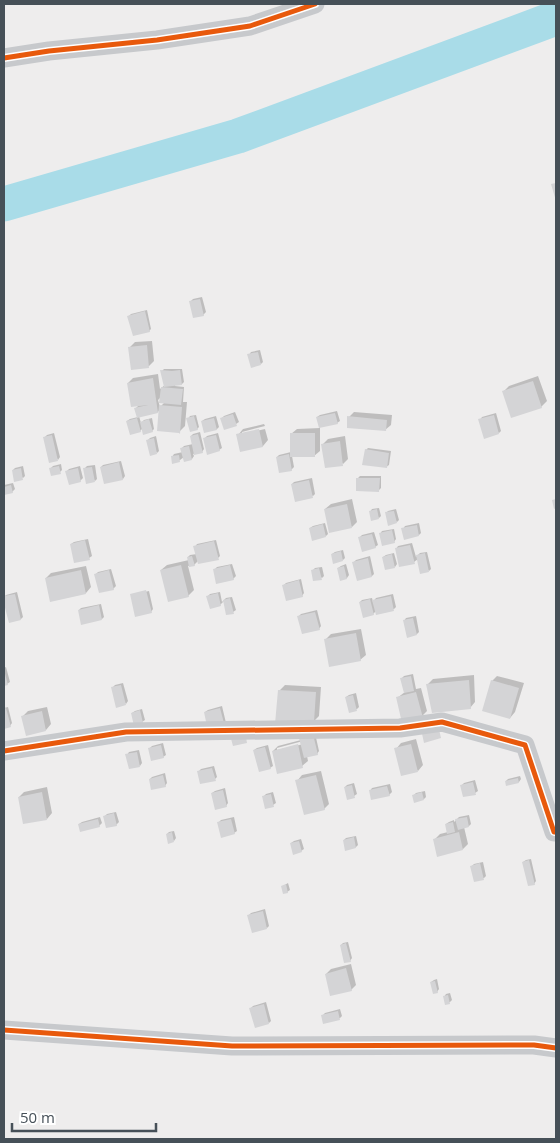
<svg xmlns="http://www.w3.org/2000/svg" width="560" height="1143" viewBox="0 0 560 1143" font-family="'Open Sans',sans-serif">
<rect width="100%" height="100%" fill="#eeeded"/>
<path fill="#0003" fill-rule="evenodd" d="M202,297L206,312L203,315L191,301L193,299Z
M147,310L151,329L149,331L129,316L131,314Z
M152,341L154,361L149,366L132,369L129,348L135,342Z
M260,350L263,362L261,364L249,355L251,352Z
M164,369H182L184,382L182,384H175V386L184,387L183,402H187L185,426L180,431L160,409L158,412L139,416L141,423L144,420L152,418L154,429L152,431L143,428L140,431L127,421L130,419L138,417L136,408L140,404L128,383L133,378L158,374L160,389L165,385L162,371ZM161,397L164,403L160,407L158,400Z
M538,376L547,401L541,407L504,391L509,386Z
M337,411L340,421L337,423L320,427V428L317,417L320,415Z
M235,412L239,422L236,424L222,418L224,416Z
M354,412L392,415L391,425L385,430L349,417Z
M496,413L501,431L499,433L480,420L482,417Z
M196,415L199,427L197,429L188,419L190,416Z
M216,416L219,427L217,429L205,432L202,421L205,419Z
M264,424L265,426L242,432V434L265,429L268,440L263,446L241,451L238,435L243,429Z
M320,428V451L314,456H292L294,467L291,470L277,457L279,455L291,452V434L297,429Z
M200,432L204,449L202,452L193,454L194,456L192,459L184,457L180,460L173,462L172,457L174,454L183,452L182,448L184,446L193,444L191,436L193,434Z
M54,433L60,457L58,460L44,438L47,435Z
M218,433L222,448L219,450L205,438L207,436Z
M156,436L159,451L157,453L148,440L150,438Z
M345,436L348,459L343,464L323,444L328,439Z
M368,448L391,451L389,465L386,467L366,450Z
M121,461L125,476L123,479L101,467L103,465Z
M61,464L62,470L60,472L51,468L53,466Z
M95,465L97,479L95,481L84,469L87,466Z
M23,466L25,476L23,478L13,470L15,468Z
M80,466L83,478L80,481L67,471L69,469Z
M360,476H381V488L379,490L357,479Z
M312,478L315,494L313,496L292,484L294,482Z
M13,483L15,489L12,492L4,494V485Z
M352,499L357,522L352,527L325,509L331,504Z
M379,508L381,516L379,518L370,512L372,509Z
M396,509L399,520L397,522L386,513L388,511Z
M325,523L328,534L326,536L310,528L313,526Z
M419,523L421,533L419,535L403,529L405,526Z
M394,529L396,539L394,542L380,534L382,531Z
M374,532L378,545L375,547L360,537L362,535Z
M88,539L92,556L89,558L71,544L74,542Z
M216,540L220,556L218,558L198,561L194,565L188,566L194,590L188,596L161,570L167,565L189,560L188,557L190,555L197,554L195,547L197,544Z
M412,543L416,557L420,553L427,552L431,569L429,571L418,559L414,562L396,549L398,546Z
M343,550L345,558L343,560L332,554L335,552Z
M394,553L397,564L395,567L383,557L386,555Z
M370,556L374,574L372,576L358,580L354,562L356,560Z
M232,564L236,576L233,579L214,570L217,567Z
M346,564L349,575L347,578L341,579L338,568L341,566Z
M86,566L91,587L86,593L46,578L51,573Z
M322,567L324,576L322,578L312,571L315,568Z
M111,569L116,586L113,589L96,574L98,572Z
M301,579L304,593L302,596L284,585L286,583Z
M149,591L153,609L151,612L132,595Z
M17,592L23,617L21,619L10,622L4,597L6,595Z
M220,592L222,602L226,598L232,597L236,610L233,612L224,601L220,605L208,596L210,594Z
M393,594L396,607L394,609L377,613L376,611L373,614L360,602L362,600L372,598L373,602L376,598Z
M101,604L104,617L102,619L79,610L81,608Z
M317,610L321,626L319,629L299,616L301,614Z
M416,616L419,632L417,634L408,636L404,621L406,618Z
M361,629L366,655L360,660L326,639L331,634Z
M6,667L10,682L7,684L4,685V668Z
M413,674L416,689L421,688L427,711L422,716L397,698L405,692L401,679L404,676Z
M474,675L475,702L470,708L428,684L433,679Z
M497,676L524,683L515,712L510,718L492,681Z
M123,683L128,701L126,704L112,688L115,685Z
M285,685L321,687L319,716L314,721L279,691Z
M356,693L359,707L357,709L350,711L346,697L349,695Z
M222,706L226,723L205,712L208,710Z
M8,707L12,723L10,726L4,727V708Z
M47,707L51,724L46,730L22,717L28,711Z
M142,709L145,720L142,722L132,713L135,711Z
M315,733L319,751L317,754L307,756L308,761L302,766L273,751L278,746L301,740ZM303,741L304,744L277,750V748Z
M416,739L423,765L418,771L396,749L401,743Z
M163,743L166,755L163,757L150,748L152,746Z
M268,745L273,766L270,768L254,750L257,748Z
M139,750L142,763L140,766L127,755L129,752Z
M214,766L217,777L215,779L198,772L201,769Z
M321,771L329,804L324,809L297,781L302,775Z
M165,773L167,783L165,786L150,779L152,777Z
M520,776L521,779L519,782L506,781L508,779Z
M475,780L478,791L475,793L462,785L464,783Z
M354,783L357,794L354,796L345,787L347,785Z
M390,784L392,792L389,795L370,791L372,788Z
M47,787L52,813L47,819L19,797L24,792Z
M225,788L228,803L226,806L212,793L215,791Z
M425,791L426,797L424,799L415,801L413,796L416,793Z
M273,792L276,803L273,805L263,797L266,794Z
M116,812L119,822L116,825L105,816L107,814Z
M469,815L471,824L469,826L464,827L468,844L463,849L435,839L440,834L448,832L446,824L449,822L454,820V822L459,817Z
M100,817L102,823L99,826L79,824L82,822Z
M234,817L237,831L234,833L219,822L221,820Z
M174,831L176,838L174,841L167,834L169,832Z
M356,836L358,845L356,847L346,849L344,840L346,838Z
M301,839L304,849L301,851L291,843L294,841Z
M531,859L536,881L534,884L523,862L526,860Z
M483,862L486,876L484,878L475,880L472,866L474,864Z
M288,883L290,890L287,892L283,886Z
M265,909L269,926L267,928L249,915L251,913Z
M348,942L352,958L350,961L341,945L343,943Z
M351,964L356,985L351,990L326,974L331,969Z
M437,979L439,989L437,992L431,982L434,980Z
M450,993L452,1000L450,1002L446,1003L444,997L446,994Z
M266,1002L271,1021L269,1023L251,1008L253,1006Z
M340,1009L342,1016L340,1018L324,1022L322,1016L325,1013Z"/>
<g fill="none" stroke-linecap="round" stroke-linejoin="round">
<path stroke="#a9dce8" stroke-width="35" d="M4,204L238,136L556,18"/>
</g>
<path fill="#d4d4d6" d="M556,183V201L551,184Z
M200,299L204,316L193,318L189,301Z
M145,311L150,332L133,336L127,316Z
M147,345L149,368L131,370L128,347Z
M258,352L261,365L251,368L247,354Z
M160,370L172,371L180,370L182,385L164,387Z
M153,378L158,413L137,418L141,432L130,435L126,421L137,418L134,408L148,405L131,407L127,383Z
M533,381L542,408L511,418L502,391Z
M161,387L183,389L181,405L159,403Z
M159,405L182,407L180,434L179,433L157,431Z
M335,413L338,424L319,428L316,417Z
M233,414L237,426L224,430L220,418Z
M494,415L499,434L484,439L478,419Z
M194,416L198,430L190,432L186,418Z
M347,416L387,420L386,431L347,428Z
M214,418L217,430L204,433L201,421Z
M149,419L153,432L143,435L140,422Z
M259,429L263,447L240,452L236,434Z
M290,433H315V457H290Z
M198,434L203,453L194,455L190,436Z
M52,435L58,461L49,463L43,437Z
M216,435L220,451L207,455L203,438Z
M154,438L157,454L150,456L146,440Z
M340,441L343,466L325,468L321,444Z
M189,446L192,460L184,462L180,448Z
M365,449L389,453L387,468L362,465Z
M289,454L292,471L279,473L276,457Z
M179,455L180,462L172,464L171,456Z
M119,462L123,480L104,484L100,467Z
M59,466L61,474L51,476L49,468Z
M92,467L95,482L86,484L83,468Z
M21,468L23,480L14,482L12,470Z
M78,468L81,482L69,485L65,471Z
M356,478H380L379,492L356,491Z
M309,480L313,498L295,502L291,484Z
M11,485L13,493L4,495V487Z
M556,499V508L554,509L552,500Z
M347,504L352,528L329,533L324,509Z
M377,509L379,519L371,521L369,511Z
M394,511L397,523L388,526L385,512Z
M323,524L326,537L312,541L309,528Z
M417,525L419,536L404,540L401,528Z
M392,530L395,543L382,546L379,533Z
M372,534L376,548L362,552L358,537Z
M85,540L90,560L74,563L70,544Z
M214,541L219,560L198,564L193,546Z
M410,545L415,564L399,567L395,548Z
M341,551L343,561L333,564L331,554Z
M425,553L429,572L420,574L416,555Z
M392,554L395,568L385,570L382,557Z
M192,556L195,566L189,567L187,557Z
M368,558L372,577L357,581L352,562Z
M181,565L189,597L168,602L160,570Z
M230,565L234,580L216,584L213,569Z
M344,566L347,579L340,581L337,568Z
M319,568L322,580L313,581L311,570Z
M81,570L86,594L50,602L45,578Z
M109,570L114,590L99,593L94,574Z
M299,580L303,597L286,601L282,585Z
M146,590L152,613L135,617L130,594Z
M218,593L221,606L210,609L206,596Z
M15,594L21,620L9,623L4,604V596Z
M391,596L394,611L376,615L372,600Z
M230,598L234,614L226,615L223,600Z
M370,599L374,615L363,618L359,602Z
M99,605L102,620L81,625L78,610Z
M315,612L320,630L302,634L297,616Z
M413,618L417,635L407,638L403,620Z
M356,633L361,661L329,667L324,639Z
M4,670L8,685L4,686Z
M411,676L414,691L404,693L400,678Z
M469,680L471,709L432,713L426,684Z
M491,680L519,688L510,719L482,711Z
M121,685L126,705L116,708L111,687Z
M278,690L316,692L314,722L275,724Z
M416,692L423,718L402,723L396,697Z
M353,695L357,711L349,713L345,697Z
M6,708L11,727L4,729V709Z
M220,708L225,727L208,731L204,712Z
M140,710L143,723L134,726L131,713Z
M42,711L46,731L26,736L21,716Z
M438,725L441,738L424,743L421,729Z
M245,731L247,743L233,746L230,735Z
M313,734L318,755L304,758L299,738Z
M298,744L303,768L277,774L272,751Z
M411,744L418,772L401,776L394,748Z
M161,745L164,758L151,761L148,748Z
M265,747L271,769L259,772L253,750Z
M137,752L140,767L129,769L125,754Z
M212,768L216,781L200,784L197,771Z
M163,775L166,787L151,790L149,779Z
M316,775L325,810L304,815L295,780Z
M518,778L519,783L506,786L505,781Z
M473,782L476,795L463,797L460,785Z
M352,785L355,798L347,800L344,787Z
M387,786L390,796L371,800L369,790Z
M223,790L227,807L215,810L211,793Z
M42,792L47,820L23,824L18,797Z
M422,792L424,800L414,803L412,795Z
M271,794L274,807L265,809L262,796Z
M114,813L117,826L106,828L103,816Z
M467,817L469,827L458,830L455,819Z
M98,819L100,827L80,832L78,824Z
M231,819L235,834L221,838L217,822Z
M453,822L455,832L447,834L445,824Z
M172,832L174,842L168,844L166,834Z
M459,832L463,850L437,857L433,839Z
M354,837L356,848L345,851L343,840Z
M299,841L302,852L293,855L290,843Z
M529,860L535,885L528,886L522,862Z
M480,863L484,880L474,882L470,866Z
M286,884L288,893L283,894L281,886Z
M263,911L267,929L252,933L247,915Z
M346,943L351,962L344,963L340,945Z
M346,968L352,991L330,996L325,974Z
M435,981L438,993L433,994L430,982Z
M448,995L450,1004L445,1005L443,996Z
M264,1004L269,1024L255,1028L249,1008Z
M338,1011L340,1020L323,1024L321,1015Z"/>
<g fill="none" stroke-linecap="round" stroke-linejoin="round">
<path stroke="#c7c9cc" stroke-width="19" d="M4,58L49,51L157,40L250,26L315,4
M4,751L126,732L400,728L442,722L525,745L554,832H556
M4,1030L232,1046L534,1045L556,1048"/>
<g stroke="#fff" stroke-width="8">
<path id="cycleway" d="M4,58L49,51L157,40L250,26L315,4
M4,751L126,732L400,728L442,722L525,745L554,832H556
M4,1030L232,1046L534,1045L556,1048"/>
</g>
<use href="#cycleway" stroke="#e8590c" stroke-width="5"/>
</g>
<rect width="560" height="1143" fill="none" stroke="#465058" stroke-width="10"/>
<path d="M12 1123v8h144v-8" fill="none" stroke="#465058" stroke-width="2.5"/>
<text x="20" y="1123" font-size="15" fill="#465058" stroke="#ffffff" stroke-width="4" paint-order="stroke">50 m</text>
</svg>
